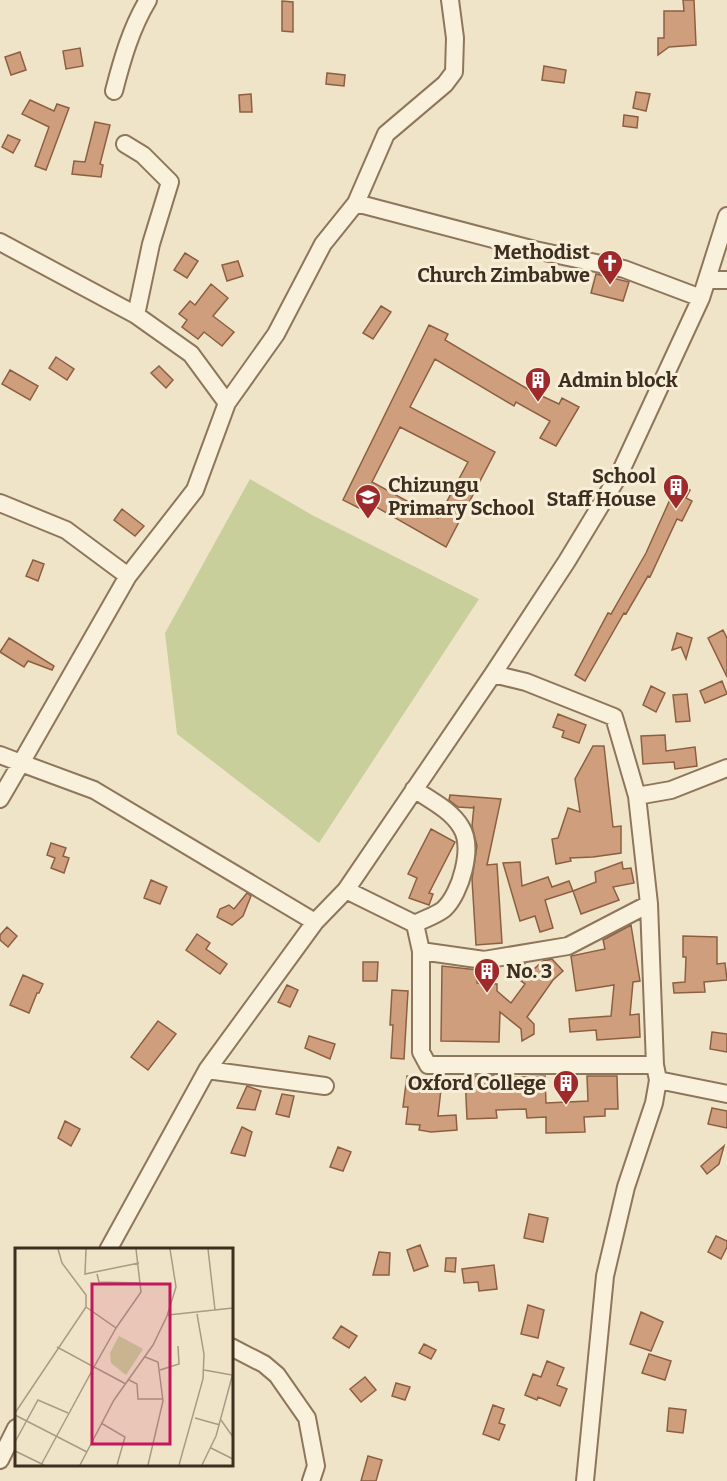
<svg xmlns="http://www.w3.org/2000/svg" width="727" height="1481" viewBox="0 0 727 1481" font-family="Bitter,serif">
<rect width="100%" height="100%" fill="#f0e4c8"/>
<path fill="#c9cf9b" d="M250,479L312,515L479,599L319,843L177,734L165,633Z"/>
<path fill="#cf9f7d" stroke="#8d5f41" stroke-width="1.5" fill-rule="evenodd" d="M683,0H694L696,45L669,47L658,55V38H664V11H684Z
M282,1L293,2V32L282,31Z
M80,48L83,66L66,69L63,51Z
M20,52L26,70L11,75L5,57Z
M544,66L566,70L564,83L542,80Z
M327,73L345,75L344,86L326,84Z
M636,92L650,94L646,111L633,108Z
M251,94L252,112H240L239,95Z
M30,100L54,111L57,104L69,108L46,170L35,166L49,127L22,114Z
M624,115L638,117L637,128L623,126Z
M95,122L110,125L100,164L103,165L101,177L72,174L74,161L85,162Z
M8,135L20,140L13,153L2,147Z
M185,253L198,261L187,278L174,270Z
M238,261L243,276L227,281L222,265Z
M596,274L629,282L623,301L591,293Z
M211,284L228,298L213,316L234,332L222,346L204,332L198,339L182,327L187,320L179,314L190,301L195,305Z
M381,306L391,312L373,339L363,333Z
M429,325L448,334L445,340L531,391L559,404L562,398L579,407L556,446L540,438L550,421L516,402L514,406L435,359L410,407L495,452L446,547L364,500L359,508L343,500ZM400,427L468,462L438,518L372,482Z
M56,357L74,369L67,380L49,368Z
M159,366L173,380L166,388L151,373Z
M10,370L38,386L30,400L2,384Z
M677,484L690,490L686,498L692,501L682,521L677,519L650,577L648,576L626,614L624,613L585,681L575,675L608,613L611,614L646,553Z
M122,509L144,526L135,536L114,520Z
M33,560L44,564L38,581L26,576Z
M723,630L727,638V677L708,638Z
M677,633L692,638L686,659L681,647L672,650Z
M9,638L54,666L52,670L28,661L24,667L0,652Z
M722,681L727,694L705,703L700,691Z
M651,686L665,693L656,712L643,705Z
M687,694L690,721L676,722L673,695Z
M558,714L586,725L579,743L562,737L564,731L553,727Z
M665,735L666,751L695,747L697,766L675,769L674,762L643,764L641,736Z
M593,746H604L613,827L621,826V853L593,857L570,858L571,861L556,864L552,839L558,838L568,808L580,812L575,779Z
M450,795L501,799L487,865L497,864L502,943L476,945L472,879L477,846L472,826L474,806L473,808L458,807L449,800Z
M431,829L455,842L429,893L433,894L429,905L409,898L417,878L408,874Z
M51,843L66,848L63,856L69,858L64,873L51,868L55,858L47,855Z
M520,862L522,886L548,877L552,887L569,881L573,891L545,900L553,928L540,932L535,916L520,921L503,863Z
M622,862L623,869L631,868L634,883L613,887L619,900L581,914L573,891L596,882L595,872Z
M151,880L167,887L160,904L144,898Z
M247,893L251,896L243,916L232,925L217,917L220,909L229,905L234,909Z
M631,925L640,981L633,982L630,1015L639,1014L640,1037L597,1040L596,1030L570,1032L569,1019L611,1016L614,985L576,991L571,956L605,949L603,940Z
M7,927L17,936L8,947L0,940V935Z
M197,934L210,943L206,949L227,964L220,974L186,950Z
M683,936L717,937V964L725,963L727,980L704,982L705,992L674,993L673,983L685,982L686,957H683Z
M552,959L563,971L553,980L527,1017L534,1024V1034L522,1041L521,1029L500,1012L499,1042L441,1041L442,966L478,970L477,983L497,984V991L511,1003L525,984L516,977L525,964L534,969L543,961Z
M363,962H378L377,981H363Z
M23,975L43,984L39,993H37L29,1013L10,1005Z
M287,985L298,990L290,1007L278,1002Z
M392,990L408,991L404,1059L391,1058L393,1025H390Z
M158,1021L176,1034L148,1070L131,1057Z
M712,1032L727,1034V1052L710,1049Z
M309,1036L335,1044L330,1059L305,1048Z
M407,1076L442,1080L438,1116L456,1115L457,1130L431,1132L419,1130L420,1125L406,1124L408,1107H403Z
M465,1076H494L495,1078L545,1076L546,1103L588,1101L587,1076H617L618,1109H605V1116L584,1117L585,1132L546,1133V1117L527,1118L526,1109L496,1110L497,1118L467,1119Z
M247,1086L261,1091L255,1110L237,1108Z
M282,1094L294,1096L289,1117L276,1114Z
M712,1108L727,1111V1128L708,1124Z
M65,1121L80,1129L71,1146L58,1138Z
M242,1127L252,1132L245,1156L231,1153Z
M724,1146L719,1164L707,1174L701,1166Z
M338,1147L351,1152L343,1171L330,1167Z
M529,1214L548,1218L543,1242L524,1238Z
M716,1236L727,1241V1247L721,1259L708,1252Z
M420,1245L428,1266L414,1271L407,1250Z
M379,1252L390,1253L389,1275H373Z
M446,1258H456L455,1272L445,1271Z
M494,1265L497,1289L479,1291L478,1282L464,1283L462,1269Z
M528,1305L544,1310L538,1338L521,1334Z
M641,1312L663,1322L651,1351L630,1344Z
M341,1326L357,1336L349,1348L333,1338Z
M424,1344L436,1350L431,1359L419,1353Z
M649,1354L671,1361L665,1380L642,1373Z
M547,1361L564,1368L557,1385L567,1389L560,1406L538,1397L537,1400L525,1395L533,1374L541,1377Z
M365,1377L376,1390L361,1402L350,1389Z
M396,1383L410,1387L405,1400L392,1396Z
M493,1405L504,1409L499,1423L505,1425L499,1440L483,1434Z
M669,1408L686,1410L683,1433L667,1431Z
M368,1456L382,1460L376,1481H361Z"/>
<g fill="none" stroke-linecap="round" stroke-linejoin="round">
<g stroke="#8d765c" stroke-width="20">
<path id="minor" d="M114,91C122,60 131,28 148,0
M125,144L143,155L170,182L151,244L136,315
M356,203L535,250L624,269L701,298
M0,242L136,315L191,354L227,403L195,490L128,576L21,763L94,790L315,922
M708,280H727
M227,403L276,334L323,244L356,203L386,134L445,84L454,72L455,38L450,0
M0,503L66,530L128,576
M493,674L526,682L614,717L637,796L649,904L655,1065L658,1080L654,1103L626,1187L605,1276L585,1481
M0,755L21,763L0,799
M414,789C430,800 451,810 461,827C474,847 461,893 444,909C437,915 424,919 415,924
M637,796L671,790L727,768
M346,890L415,924L421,951V1052L428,1065H655
M421,951L484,960L568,946L649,904
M207,1070L325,1086
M658,1080L727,1094
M108,1250L207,1070L315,922L346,890L493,674L567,561L619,475L701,298L727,216
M231,1347L264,1364L277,1375L307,1418L316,1466L311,1481
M0,1460L16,1428"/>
</g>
<use href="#minor" stroke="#faf1dc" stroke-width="16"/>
</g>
<defs>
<g id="church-pin" transform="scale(1.35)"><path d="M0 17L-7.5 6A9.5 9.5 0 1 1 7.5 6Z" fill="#9e2a2b" stroke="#f7eed8"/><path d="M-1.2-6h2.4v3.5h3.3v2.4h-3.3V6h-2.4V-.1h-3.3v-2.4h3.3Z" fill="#fff"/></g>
<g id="building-pin" transform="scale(1.35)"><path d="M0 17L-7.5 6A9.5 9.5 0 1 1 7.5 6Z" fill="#9e2a2b" stroke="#f7eed8"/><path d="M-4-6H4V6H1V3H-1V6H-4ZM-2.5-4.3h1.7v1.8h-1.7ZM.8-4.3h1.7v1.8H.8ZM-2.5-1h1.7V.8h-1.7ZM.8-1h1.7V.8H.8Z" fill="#fff"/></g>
<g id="school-pin" transform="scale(1.35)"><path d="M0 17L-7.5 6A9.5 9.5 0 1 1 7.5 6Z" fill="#9e2a2b" stroke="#f7eed8"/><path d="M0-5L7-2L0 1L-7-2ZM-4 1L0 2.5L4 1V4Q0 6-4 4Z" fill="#fff"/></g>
</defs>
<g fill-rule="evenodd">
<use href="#church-pin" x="610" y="263"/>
<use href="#building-pin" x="538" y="380"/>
<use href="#building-pin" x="676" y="487"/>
<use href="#school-pin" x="368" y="497"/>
<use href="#building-pin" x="487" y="971"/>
<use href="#building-pin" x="566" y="1083"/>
</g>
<g text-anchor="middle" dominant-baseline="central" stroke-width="6" stroke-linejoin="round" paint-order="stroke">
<g font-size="20" font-weight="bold" fill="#3d2e20" stroke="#f7eed8" text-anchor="end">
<text x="590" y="252">Methodist<tspan x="590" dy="23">Church Zimbabwe</tspan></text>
<text x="558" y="380" text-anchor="start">Admin block</text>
<text x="656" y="476">School<tspan x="656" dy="23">Staff House</tspan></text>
<text x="388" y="485" text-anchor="start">Chizungu<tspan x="388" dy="23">Primary School</tspan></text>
<text x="506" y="971" text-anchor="start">No. 3</text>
<text x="546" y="1083">Oxford College</text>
</g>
</g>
<g transform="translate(15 1248)">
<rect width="218" height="218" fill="#f0e4c8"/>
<path d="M104,88L128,101L111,127L96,115L95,105Z" fill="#c9cf9b"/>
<path fill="none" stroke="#a89b85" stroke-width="1.5" d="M71,1L70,26L124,15M193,1L200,62M82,26L84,34L125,35M71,59L101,80L79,119L111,136M153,67L218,60M101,80L126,44L121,1M130,109L143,114L148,153L133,217M145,122L164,116L163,98M189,122L217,127M114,132L122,136L123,151H147M0,165L71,59V47L47,15L43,1M0,167L72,204M180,170L205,177M206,172L218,189M86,175L110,189L102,217M0,194L23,152L53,165M196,200L218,211M0,203L29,217M26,217L79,119L42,99M65,217L99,152L138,97L152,68L161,39L155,1M164,217L188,131L189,106L182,66M187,217L201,188L218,125"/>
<path fill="#c2185b" fill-opacity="0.15" stroke="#c2185b" stroke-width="3" d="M77,36H155V196H77Z"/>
<rect width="218" height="218" fill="none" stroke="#3d2e20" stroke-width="3"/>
</g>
</svg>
